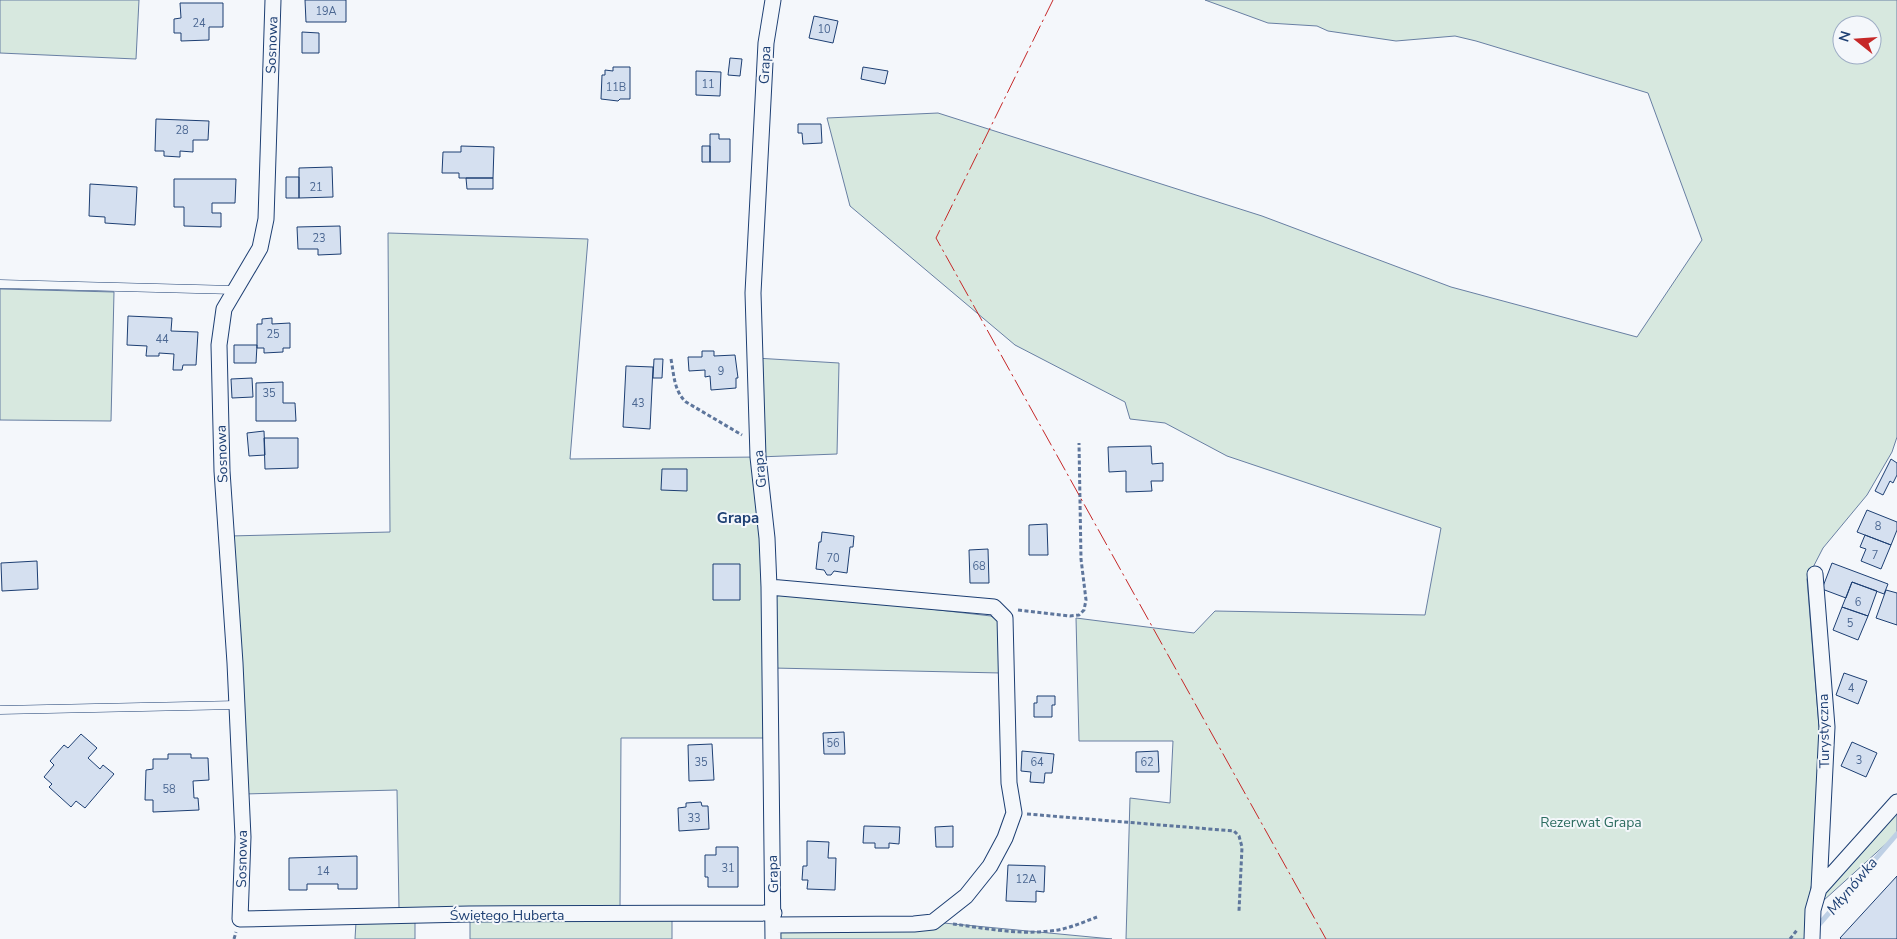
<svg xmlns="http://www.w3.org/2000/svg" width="1897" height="939" viewBox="0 0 1897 939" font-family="'Nunito Sans',sans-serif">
<rect width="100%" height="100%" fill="#f4f7fb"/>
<path fill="#d7e8df" stroke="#687fa3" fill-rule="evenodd" d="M0,0H139L136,59L0,53Z
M1205,0H1897V437L1892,452L1867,495L1823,548L1807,579L1823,776L1822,851L1811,887L1807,917V939H1126L1130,798L1170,803L1173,741H1079L1076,618L1194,633L1215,611L1425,615L1441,528L1227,456L1165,423L1130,419L1125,402L1015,345L850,206L827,118L938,113L1262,216L1451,287L1637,337L1702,240L1648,93L1476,41L1455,36L1396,41L1328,31L1317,26L1268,23ZM1842,25H1872V55H1842Z
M388,233L588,239L570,459L758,457L755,358L839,363L837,454L758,457L763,540L764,738H621L620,909H399L397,790L244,794L230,536L390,532Z
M0,289L114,292L111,421L0,420Z
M773,591L991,616L998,621L1001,673L773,668Z
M1897,802V834L1813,910L1819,889Z
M672,917V939H470V920Z
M415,921V939H355L356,922Z
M933,922L1112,939H774L773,925Z"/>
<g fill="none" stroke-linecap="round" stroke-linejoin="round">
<path stroke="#bed0e5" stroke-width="5" d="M1816,928L1897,834"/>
</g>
<path fill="#d5e0f0" stroke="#1d3f73" d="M305,0H346V22H306Z
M180,3H223V27H209V40L181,41V33H174V19L181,18Z
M814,16L838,21L833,43L809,38Z
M302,32L319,33V53H302Z
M730,58L742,59L740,76L728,75Z
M613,67H630V99H620L618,101L601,99L602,75H605V70L613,71Z
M863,67L888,71L885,84L861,79Z
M696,71L721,72L720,96L696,95Z
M156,119L209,121L208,140H193V152L180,151V157L164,156V151H155Z
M798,124H821L822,143L803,144L802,133H798Z
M710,134H719V139H730V162H710Z
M461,146L494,147L493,178H459V173H442L443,152H461Z
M702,146H710V162H702Z
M332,167L333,197L299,198V168Z
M286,177H299V198H286Z
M466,178H493V189H467Z
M174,179H236L235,203H212V213H221V227L184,226V207H174Z
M90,184L137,187L135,225L105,223V217L89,216Z
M340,226L341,254L318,255V249H298L297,227Z
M128,316L172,318L171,331L198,332L196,365H183L182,370H173L174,354L159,353V356H146L147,346L127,345Z
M272,318V324L290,323V348H283V352L264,353V348H257V324H262V319Z
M234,345H257L256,363H234Z
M702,351H714V356L735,355L738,378H736V388L711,390L710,376L705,377V370L689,371L688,357H702Z
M654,359H663L662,378H653Z
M626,366L653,367L650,429L623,427Z
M252,378L253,397L232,398L231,379Z
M283,382V403H295L296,421H256V383Z
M264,431L265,455L249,456L247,433Z
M264,438H298V468L265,469Z
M1151,446L1152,464L1163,463V481H1151L1152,491L1126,492V471L1109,472L1108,447Z
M1891,459L1897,463V475L1893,483L1890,481L1883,495L1875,491Z
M662,469H687V491L661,490Z
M1867,510L1897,522V530L1891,545L1857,532Z
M1047,524L1048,555H1029V525Z
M822,532L854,536L853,547H850L847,573L834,571L831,575H827L824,570L816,569L819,542H821Z
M1865,535L1891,545L1881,569L1861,561L1866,549L1860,547Z
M988,549L989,583H970L969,550Z
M37,561L38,589L2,591L1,563Z
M1832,563L1888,584L1884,594L1852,582L1846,598L1822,589Z
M713,564H740V600H713Z
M1852,582L1877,591L1868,616L1842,607Z
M1886,590L1897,593V625L1876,618Z
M1842,607L1868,616L1858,640L1833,630Z
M1844,673L1867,681L1858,704L1836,695Z
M1037,696H1055V705H1052V717H1034V703H1037Z
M844,732L845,754H824L823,733Z
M81,734L97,748L88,758L100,769L103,765L114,774L85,808L76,801L71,807L49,787L52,784L44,777L54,765L50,761L64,745L68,748Z
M1852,742L1877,753L1866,777L1841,766Z
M712,744L714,780L689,781L688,745Z
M1022,751L1054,754L1052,773H1045L1044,783L1030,782L1031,772L1021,771Z
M1158,751L1159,772H1136V752Z
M168,754H191V758H208L209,780L193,781L194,798H198L199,810L153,812V800H145L146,770L153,769V759H168Z
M701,802L702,806H708L709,829L679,831L678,808L686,807V803Z
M864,826L900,827L899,844L889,843V848H875V843H863Z
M953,826V847H936L935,827Z
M807,841L829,842L828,858H836L835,890L807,889L808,880H802L803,866H807Z
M716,847H738V887H708V877H705V855H716Z
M357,856V889H338V884H307V890H289V858Z
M1008,865L1045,866L1044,892L1036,891V902L1006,901Z
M1897,876V939H1841L1840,938Z"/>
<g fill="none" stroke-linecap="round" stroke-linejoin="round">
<g stroke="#1d3f73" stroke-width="9">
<path id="service" d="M0,284L235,290
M0,710L237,705"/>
</g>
<g stroke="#1d3f73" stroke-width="17">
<path id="minor" d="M273,0L266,219L260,248L224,309L219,345L222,471L235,663L243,837L240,919L469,914L774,913
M773,0L766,43L753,293L758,457L767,538L769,587L773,939
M1815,574L1827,727L1819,889
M769,587L994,607L1005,618L1009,783L1014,813L1005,838L990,866L966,896L933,922L914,924L773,925
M1812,939L1813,910L1819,889L1897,802"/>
</g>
<path stroke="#5e769c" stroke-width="3" stroke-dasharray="4 2.5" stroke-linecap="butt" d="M671,359C674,375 674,391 686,402L742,435
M1018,610L1070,616L1079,615L1084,610L1086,600L1081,559L1079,443
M1027,814L1234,831L1239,836L1242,847L1239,911
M953,924C984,928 1018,935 1049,931C1066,930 1081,923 1097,917
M234,939L236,932
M1790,939L1797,930"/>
<use href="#service" stroke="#f4f7fb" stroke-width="8"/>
<use href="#minor" stroke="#f4f7fb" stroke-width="15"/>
<path stroke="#c62828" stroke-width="1" stroke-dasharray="18 4 2.5 4" stroke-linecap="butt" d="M1053,0L936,238L1326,939"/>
</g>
<g text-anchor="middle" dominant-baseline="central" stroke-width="4" stroke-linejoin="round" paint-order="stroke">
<g font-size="11" fill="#4b6792">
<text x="326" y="11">19A</text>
<text x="199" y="23">24</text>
<text x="824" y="29">10</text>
<text x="708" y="84">11</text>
<text x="616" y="87">11B</text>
<text x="182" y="130">28</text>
<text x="316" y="187">21</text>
<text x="319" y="238">23</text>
<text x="273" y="334">25</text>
<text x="162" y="339">44</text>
<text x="721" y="371">9</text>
<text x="269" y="393">35</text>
<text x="638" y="403">43</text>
<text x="1878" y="526">8</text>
<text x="1875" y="555">7</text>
<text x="833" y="558">70</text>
<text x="979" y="566">68</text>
<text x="1858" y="602">6</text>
<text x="1850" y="623">5</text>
<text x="1851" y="688">4</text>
<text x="833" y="743">56</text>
<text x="1859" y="760">3</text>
<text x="701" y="762">35</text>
<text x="1037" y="762">64</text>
<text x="1147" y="762">62</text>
<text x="169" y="789">58</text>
<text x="694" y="818">33</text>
<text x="728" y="868">31</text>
<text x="323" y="871">14</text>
<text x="1026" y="879">12A</text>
</g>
<g font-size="14" fill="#1d3f73" stroke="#f4f7fb">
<text transform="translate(272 45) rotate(-88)">Sosnowa</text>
<text transform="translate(765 65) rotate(-87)">Grapa</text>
<text transform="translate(222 454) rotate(-92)">Sosnowa</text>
<text transform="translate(760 469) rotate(-95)">Grapa</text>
<text transform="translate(1824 731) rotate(-91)">Turystyczna</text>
<text transform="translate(242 859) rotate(-89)">Sosnowa</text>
<text transform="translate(773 874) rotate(-92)">Grapa</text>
<text x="507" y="915">Świętego Huberta</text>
</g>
<g font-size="14" fill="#2c6c60" stroke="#f4f7fb">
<text x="1591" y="822">Rezerwat Grapa</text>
</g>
<g font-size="15" font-weight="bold" fill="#1d3f73" stroke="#f4f7fb">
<text x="738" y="518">Grapa</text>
</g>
<g font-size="15" font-style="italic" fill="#1d3f73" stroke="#f4f7fb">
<text transform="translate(1852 886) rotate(-50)">Młynówka</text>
</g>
</g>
<g transform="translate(1857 40) rotate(287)"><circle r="24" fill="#f4f7fb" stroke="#9eadc5"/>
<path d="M0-4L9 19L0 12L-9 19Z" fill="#c62828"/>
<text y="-8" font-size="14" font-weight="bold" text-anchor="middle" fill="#1d3f73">N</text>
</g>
</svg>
